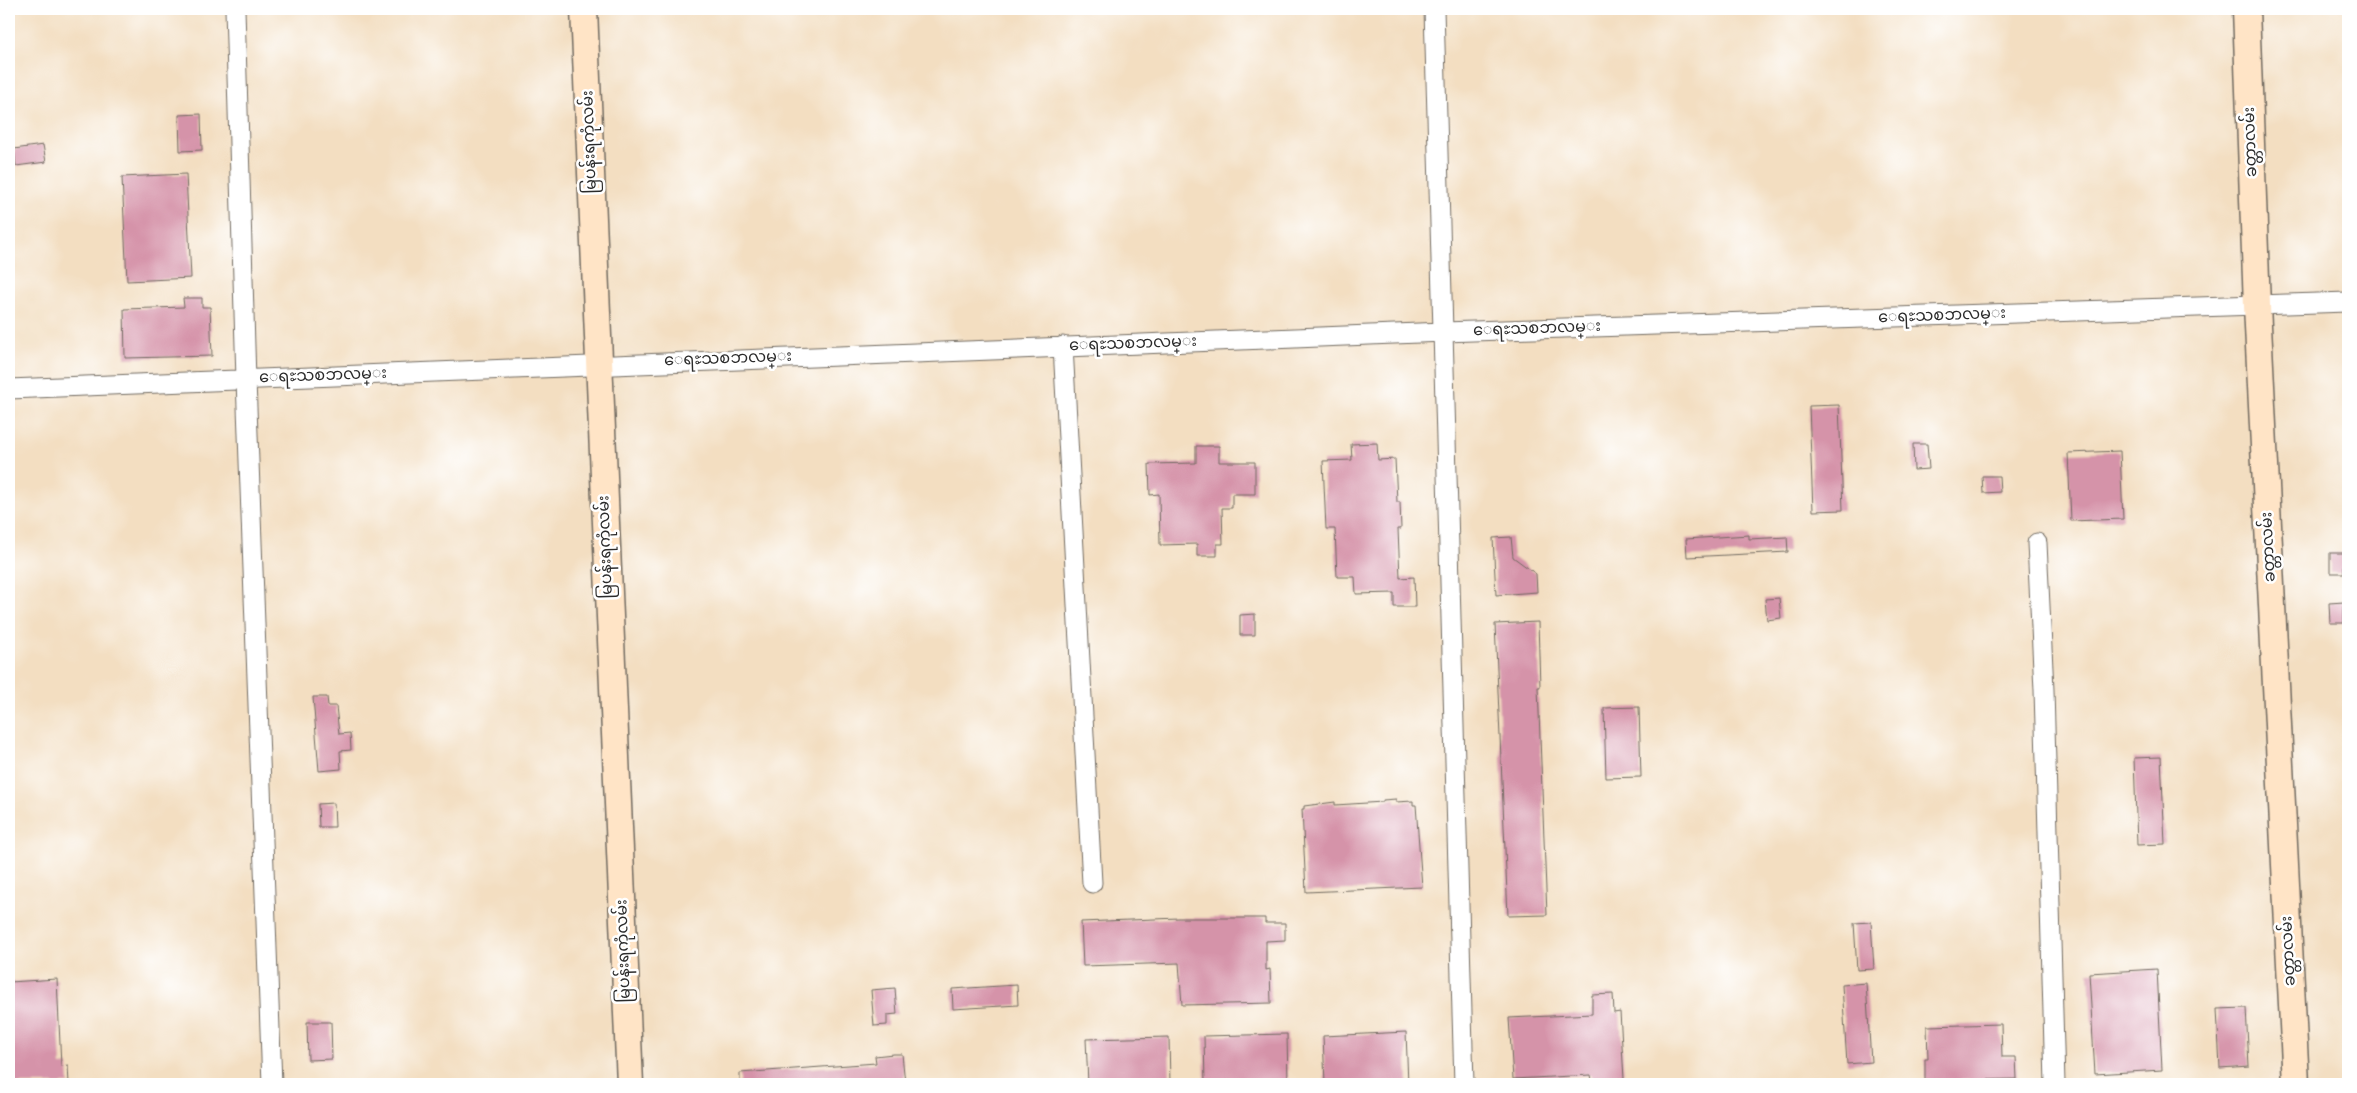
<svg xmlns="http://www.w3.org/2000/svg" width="2357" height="1093" viewBox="0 0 2357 1093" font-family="'Indie Flower','Noto Sans Myanmar',sans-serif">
<rect width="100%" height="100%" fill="#fff"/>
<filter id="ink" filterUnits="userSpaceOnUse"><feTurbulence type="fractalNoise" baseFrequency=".02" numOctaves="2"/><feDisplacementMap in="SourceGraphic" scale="10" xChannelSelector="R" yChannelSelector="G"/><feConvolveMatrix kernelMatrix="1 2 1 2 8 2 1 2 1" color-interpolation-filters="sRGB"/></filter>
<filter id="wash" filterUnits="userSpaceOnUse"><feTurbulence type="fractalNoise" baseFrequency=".0096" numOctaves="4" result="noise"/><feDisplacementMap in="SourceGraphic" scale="20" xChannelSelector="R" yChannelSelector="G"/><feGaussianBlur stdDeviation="1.12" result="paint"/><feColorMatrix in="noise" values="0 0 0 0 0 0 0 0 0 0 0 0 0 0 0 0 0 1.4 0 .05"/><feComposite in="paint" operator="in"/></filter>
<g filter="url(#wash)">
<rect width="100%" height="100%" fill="#f3dec1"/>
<g id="blocks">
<path fill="#d593a9" d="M201,114L202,150L180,151L179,115Z
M43,145L46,162L16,166L14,149Z
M186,174L191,278L127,281L122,177Z
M183,298H202V307H210L212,356L125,358L124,309L184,307Z
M1839,405L1843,510L1813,511L1809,406Z
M1377,443L1378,460L1395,459L1397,502H1400L1401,529H1398L1400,578L1414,577L1415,607H1394V593L1356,594L1355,577H1337L1335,529H1326L1323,461L1352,460L1351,444Z
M1913,444H1927L1929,469L1914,470Z
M1196,446H1219V462H1255V494H1232V508H1222L1223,544H1217V556H1197V544L1160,545L1159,494L1150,495L1149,464L1196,463Z
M2120,451L2123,519L2071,521L2068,453Z
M1982,476H1999L2000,492L1983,493Z
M1749,535V539L1787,537L1788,552L1687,557L1686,539Z
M1511,537L1513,557L1536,574L1537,592L1496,595L1493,538Z
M2330,553H2344V573H2330Z
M1779,598L1781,618L1767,620L1765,599Z
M2344,602V623H2330L2329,603Z
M1255,614V635H1240V615Z
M1538,622L1540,687H1538L1547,915L1508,916L1495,624Z
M313,697H327L328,706H336L339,734L350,733L351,750L340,751L341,769L319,771Z
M1639,707L1641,777L1606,778L1604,708Z
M2161,757L2165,844L2137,845L2134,758Z
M1396,799V802L1413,801V805H1416L1422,887L1306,892L1302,809H1304V806L1335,802V805L1383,802V800Z
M334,803L335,827H319L318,804Z
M1179,918H1265V923H1285V940L1266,941V970L1270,969L1271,1003L1182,1005L1179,963L1083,966L1081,922Z
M1871,922L1874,969L1857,970L1854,923Z
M2157,969L2162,1070L2095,1074L2089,973Z
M57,979L61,1066L68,1065L69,1084H9V982Z
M1866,983L1871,1062L1847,1064L1842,985Z
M1017,985L1018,1005L953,1009L952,989Z
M895,988L897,1014L887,1015V1025L874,1026L871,990Z
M1613,994L1614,1013L1620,1012L1624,1079L1592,1080L1591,1075L1513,1079L1509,1018L1592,1014V995Z
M2246,1008L2249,1066L2220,1068L2217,1009Z
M307,1022H331L332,1059L308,1060Z
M2001,1024L2002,1057H2016L2017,1079L1925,1081V1059H1928L1927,1026Z
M1406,1032L1408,1084H1325L1323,1036Z
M1287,1034L1288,1084H1205L1204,1036Z
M1169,1037L1170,1084H1088L1086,1039Z
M893,1054H902L905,1083L740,1084V1073L876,1063L875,1056Z"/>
</g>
</g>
<g filter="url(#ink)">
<use href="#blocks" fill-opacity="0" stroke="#716a60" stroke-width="1"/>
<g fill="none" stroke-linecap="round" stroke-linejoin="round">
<g stroke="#716a60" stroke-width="21">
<path id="street" d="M235,9L246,380L272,1084
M1434,9L1464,1084
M1063,346L1092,883
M9,389L1444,332L2348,302
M2037,543L2044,690L2055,1084"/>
</g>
<g stroke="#716a60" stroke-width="29">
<path id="secondary" d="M584,9L630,1084
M2246,9L2257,306L2296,1084"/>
</g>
<use href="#street" stroke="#fff" stroke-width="19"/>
<use href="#secondary" stroke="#ffe4c6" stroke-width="26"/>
</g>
</g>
<g text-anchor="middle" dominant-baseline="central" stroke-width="5" stroke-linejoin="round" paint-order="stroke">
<g font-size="16" fill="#2b2b2b" stroke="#fff">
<text transform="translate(590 142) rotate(-92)">မြပန်းရကုံလမ်း</text>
<text transform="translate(2251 142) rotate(-92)">ခတ္တာလမ်း</text>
<text transform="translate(1942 316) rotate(-2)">ေရႊသစၥာလမ္း</text>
<text transform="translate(1537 329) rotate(-2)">ေရႊသစၥာလမ္း</text>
<text transform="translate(1133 344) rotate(-2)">ေရႊသစၥာလမ္း</text>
<text transform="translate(728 359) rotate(-2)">ေရႊသစၥာလမ္း</text>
<text transform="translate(323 376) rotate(-2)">ေရႊသစၥာလမ္း</text>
<text transform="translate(606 547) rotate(-92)">မြပန်းရကုံလမ်း</text>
<text transform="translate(2269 547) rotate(-93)">ခတ္တာလမ်း</text>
<text transform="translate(624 951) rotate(-92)">မြပန်းရကုံလမ်း</text>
<text transform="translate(2289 951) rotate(-93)">ခတ္တာလမ်း</text>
</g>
</g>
<rect width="2357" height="1093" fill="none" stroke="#fff" stroke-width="30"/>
</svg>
